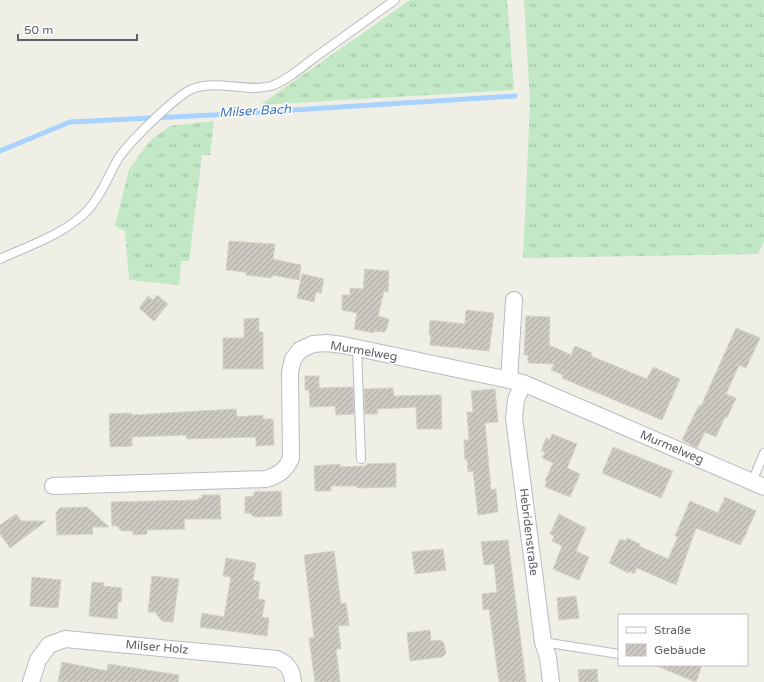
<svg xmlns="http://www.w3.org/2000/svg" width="764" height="682" viewBox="0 0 764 682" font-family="'Varela Round',sans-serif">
<defs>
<pattern id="grass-tufts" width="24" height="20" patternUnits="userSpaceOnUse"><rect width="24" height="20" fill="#c2e8c5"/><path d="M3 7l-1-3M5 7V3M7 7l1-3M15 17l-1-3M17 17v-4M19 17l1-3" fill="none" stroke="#a1bfa4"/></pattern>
<pattern id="building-hatch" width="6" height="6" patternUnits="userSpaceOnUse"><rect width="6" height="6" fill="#ccc9c3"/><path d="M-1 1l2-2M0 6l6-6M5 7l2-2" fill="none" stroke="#a9a7a2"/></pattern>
</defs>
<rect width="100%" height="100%" fill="#f0efe6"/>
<path fill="url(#grass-tufts)" d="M410,0H507L514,90L260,105Z
M524,0H764V241L758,254L523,258L530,103Z
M214,121L210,155H202L189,261H181L179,285L129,280L125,231L115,226L129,169L150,141L170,126Z"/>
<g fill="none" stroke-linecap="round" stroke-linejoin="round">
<path stroke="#a8d3ff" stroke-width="5" d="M0,151L70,122L232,114L515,96"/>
</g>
<path fill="url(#building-hatch)" stroke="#d5d1c4" d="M229,241L275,244L273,259L301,265L299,280L272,275V278L246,275V272L226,270Z
M365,269L389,271L388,292L384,291L378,316L389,319L387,328L384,332L375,331L374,333L354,329L357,313L342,310V295H350V288L363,289Z
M302,274L324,279L321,293L316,292L314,302L297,298Z
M157,295L168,304L154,321L139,308L148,296L153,300Z
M466,310L494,313L489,351L430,345L431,335H429L430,320L465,324Z
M526,316L550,317L549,345L571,355L575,346L592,353L591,356L647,379L653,367L680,379L662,420L562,378L563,375L551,370L554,364L528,363V355H524Z
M259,318V332H263V369H223V338H244V319Z
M736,328L760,338L746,368L739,365L726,394L736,398L727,418L725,417L716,437L705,432L697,448L682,440L699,405L701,406Z
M305,376H319V388L353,387L354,414L336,415L335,406L310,407L309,390H305Z
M393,388L394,396L441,395L442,429H417L416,407L377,409L378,414H365L364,389Z
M495,389L498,422L485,423L491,490L496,489L498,512L478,515L473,471L468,472L467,459L465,460L464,440H469L467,412H473L471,391Z
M236,409L237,417L263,415V419H273L274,445L256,446V437L187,439L186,435L132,437V446L110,447L109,414L131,413V415Z
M552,434L577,444L567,468L580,474L570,497L545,487L547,481H545L553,463L542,458L545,452L541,451L546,438L550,440Z
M613,447L673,471L661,498L602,473Z
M396,463V487L357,488V486H331V491H315L314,466L340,464V467L366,466V464Z
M281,491L282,516L254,517L250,513H245V497L254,496V492Z
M202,495H220L221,519H184L185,529L147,530V534L133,535V531H121L117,526H112L111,502L198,500V498H202Z
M725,497L756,511L744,538L740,545L696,528L676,585L637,568L634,574L629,571L628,573L609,563L620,539L626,541L627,538L640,544L639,546L668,559L678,537L675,536L690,501L718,513Z
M87,507L109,527H92L93,534L57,535L56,513L60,508Z
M16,514L21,521H46L10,548L0,534V525Z
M559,514L586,528L576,551L589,557L579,580L553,569L562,546L552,541L554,536L550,534Z
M508,540L513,580L526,682H499L489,609L483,610L482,594L497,592L494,564L484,565L481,542Z
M443,549L446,570L415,574L412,552Z
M334,551L341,604L346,603L349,625L338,626L341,649H336L340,682H315L309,638L314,637L304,555Z
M226,558L256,563L253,580L260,582L258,599L265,600L262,617L269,618L267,636L200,627L202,613L224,617L231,577L223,576Z
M152,576L179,579L173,622L162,621L155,612H148Z
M32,577L61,580L58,608L30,606Z
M92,582L104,583L103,586L122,588L121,602H118L117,619L89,616Z
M576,596L579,618L559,620L557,598Z
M430,630L431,641L440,640L444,643L446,653L442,657L410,661L407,633Z
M62,662L107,671L108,664L179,675L178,682H58Z
M654,665H702L696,682Z
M597,669L598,682H579L578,670Z"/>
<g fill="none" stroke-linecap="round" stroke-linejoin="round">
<g stroke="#b8bbc0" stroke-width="10">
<path id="lane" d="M0,259C26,247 56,237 78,219C98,204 106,180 118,159C128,143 173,99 190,90C214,78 245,93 271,86C286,81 301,68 314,58C341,39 368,19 395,0
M357,348L361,459
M752,482L764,453
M543,642L619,654"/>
</g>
<g stroke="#b8bbc0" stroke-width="18">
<path id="street" d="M509,380L514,300
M523,383L516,400L514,418L543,642L548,657L551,682
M53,486L266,479C279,475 286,470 291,458L290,372L293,359L300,350L313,344L327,343L343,345L509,380L523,383L764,487
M31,682L38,660L49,645L65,639L277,659C288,664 292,670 293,682"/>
</g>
<use href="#lane" stroke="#fff" stroke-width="8"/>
<use href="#street" stroke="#fff" stroke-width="16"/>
</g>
<g text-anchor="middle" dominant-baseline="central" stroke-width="3" stroke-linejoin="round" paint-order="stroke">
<g font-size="12" fill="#5e6167" stroke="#fff">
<text transform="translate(364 351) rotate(10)">Murmelweg</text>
<text transform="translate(672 447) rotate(23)">Murmelweg</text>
<text transform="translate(529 532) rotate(83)">Hebridenstraße</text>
<text transform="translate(157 647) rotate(5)">Milser Holz</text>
</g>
<g font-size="13" font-style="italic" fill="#4176bf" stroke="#fff">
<text transform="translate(255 111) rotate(-3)">Milser Bach</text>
</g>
</g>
<rect x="618" y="614" width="130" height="52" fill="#ffffff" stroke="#bfc0c2"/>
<rect x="626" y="627" width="20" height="6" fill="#ffffff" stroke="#bfc0c2"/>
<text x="654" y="634" font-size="12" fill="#5e6167">Straße</text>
<rect x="626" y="644" width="20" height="12" fill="url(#building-hatch)" stroke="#bfc0c2"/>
<text x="654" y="654" font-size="12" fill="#5e6167">Gebäude</text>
<path d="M18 34v6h119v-6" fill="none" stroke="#5e6167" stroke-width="2"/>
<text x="24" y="34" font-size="12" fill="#5e6167" stroke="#ffffff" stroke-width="3" paint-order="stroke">50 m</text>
</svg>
